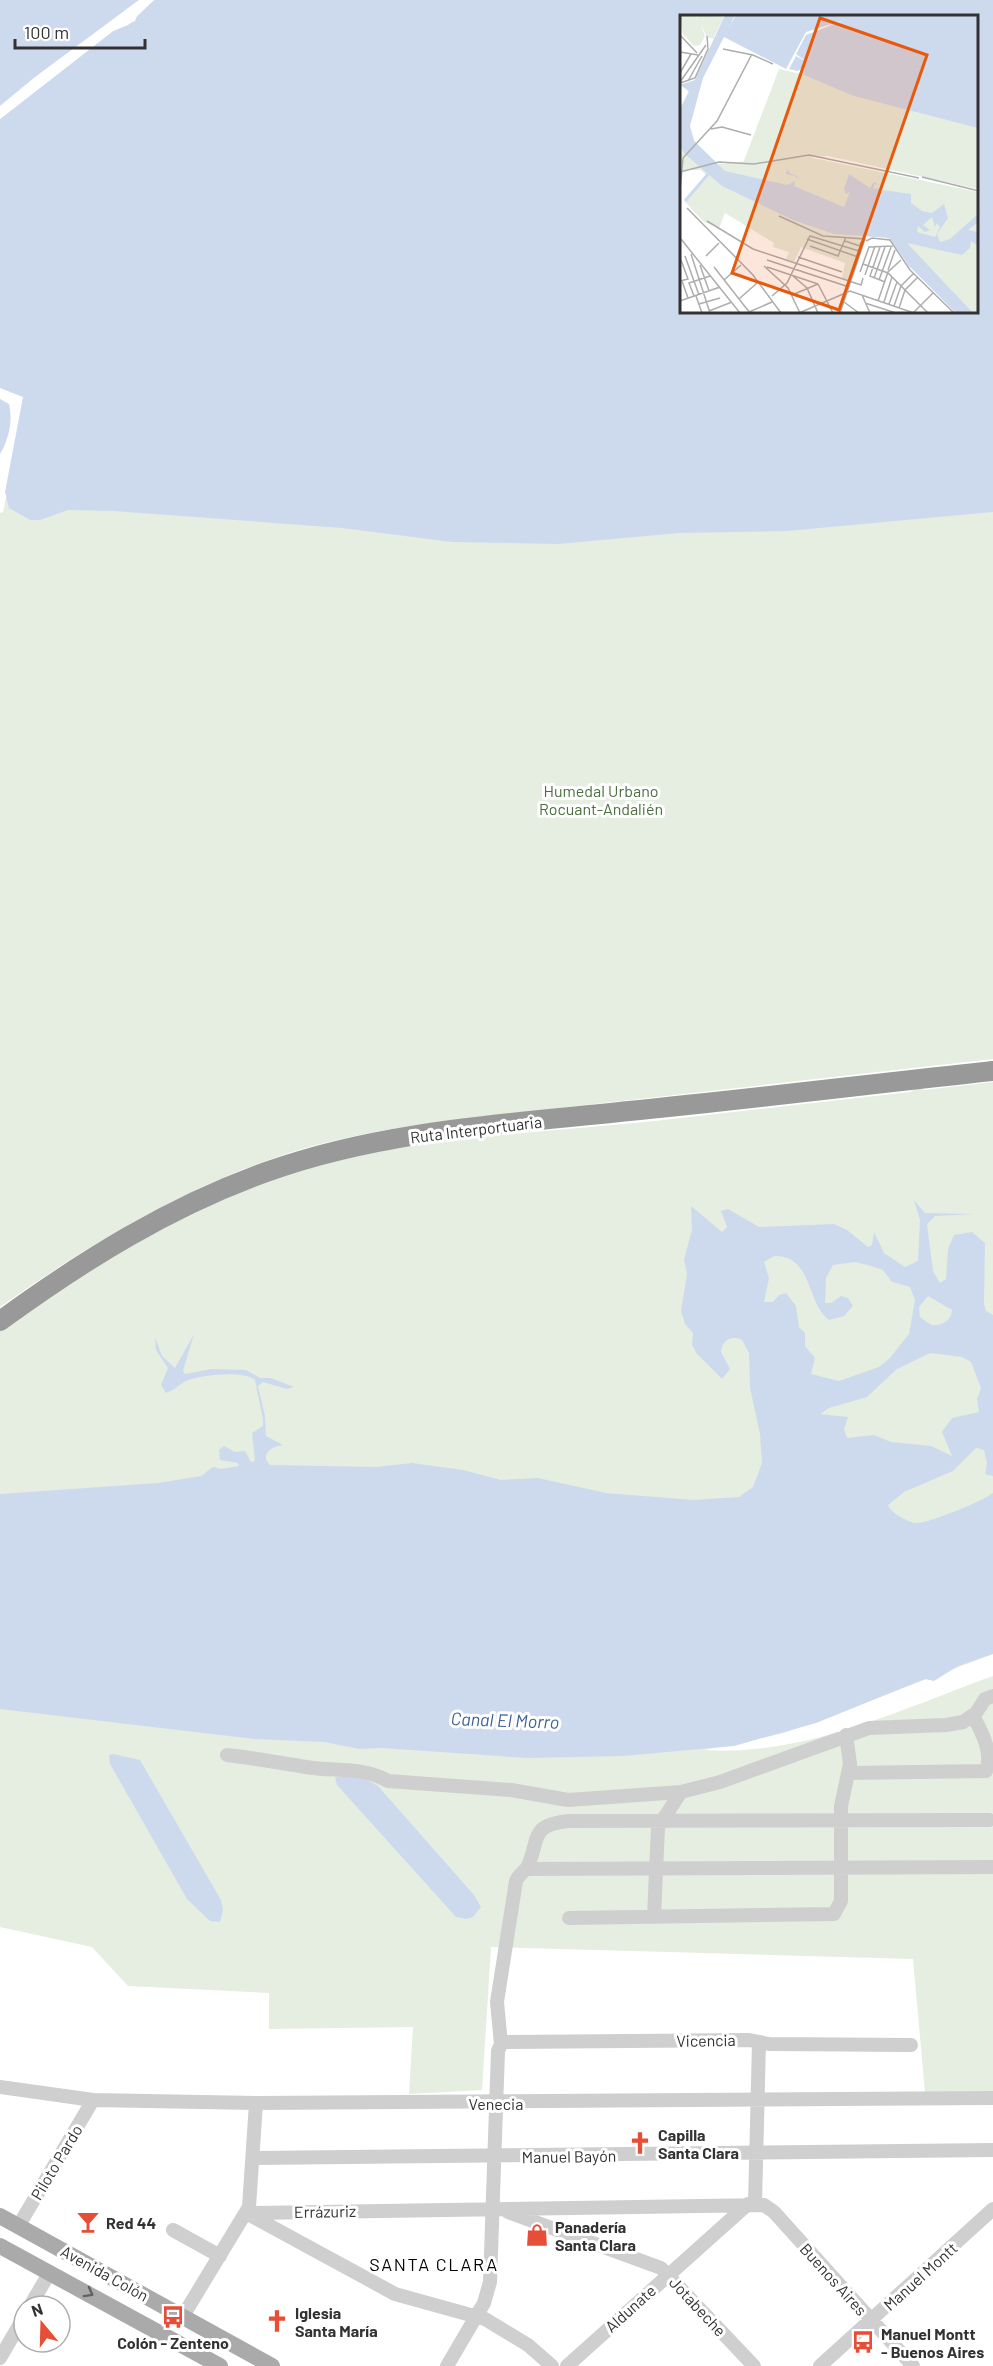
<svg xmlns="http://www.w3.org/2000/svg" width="993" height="2366" viewBox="0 0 993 2366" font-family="Barlow,sans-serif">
<rect width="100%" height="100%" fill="#fff"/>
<path fill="#e5eee1" d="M27,395L993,452V1059L462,1119C405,1126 347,1135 292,1152C186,1186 91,1243 0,1307V513L3,512Z
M993,1082V1654L784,1733L704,1750C804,1757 901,1709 993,1676V2091L925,2092L913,1959L491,1947L482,2090L409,2094L413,2027L269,2029V1993L128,1986L92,1947L0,1927V1331L95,1266L184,1216L252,1186L330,1162L385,1150L489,1136L646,1122L910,1092L920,1087L924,1090Z"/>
<path fill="#cddaee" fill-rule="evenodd" d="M0,0H139L0,106Z
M154,0H993V512L787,531L679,533L558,544L452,542L342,528L113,511L68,510L40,520H30L9,508L5,492L23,397L0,388V119L113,31L128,25ZM681,16H976V312H681Z
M0,399L9,404C13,421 9,439 0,454Z
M914,1200L925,1213L975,1214L935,1216L927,1224L933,1271L940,1283L946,1279L948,1249L954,1235L972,1232L985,1243L984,1304L986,1311L993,1315V1476L985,1474L987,1463L984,1450L976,1448L953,1471L904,1492L888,1505C891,1513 906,1521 915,1523C925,1525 983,1501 993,1493V1654L958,1666L934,1681L925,1679L816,1723L734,1746L623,1756L528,1758L381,1748L359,1749L324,1742L254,1739L0,1709V1494L158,1483L201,1476L213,1467L221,1469L239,1466L238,1463L220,1460L219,1450L224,1446L235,1452L245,1451L251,1462L255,1461L252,1433L263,1426V1420L255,1380C243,1370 200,1375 186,1381C179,1385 173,1391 166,1393L161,1385L168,1368L156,1350L155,1337L162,1356L175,1368L194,1334L183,1371L185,1374L212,1369L246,1370L260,1378H271L294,1387L287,1389L263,1382L258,1386L265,1416L266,1436L283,1445C274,1447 265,1449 266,1460L270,1465L376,1467L412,1463L463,1470L501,1480L538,1478L606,1493L693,1500L739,1497L753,1487L762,1463L760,1434L750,1388L749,1353L742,1340C732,1335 722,1340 721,1352L730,1369L722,1379L697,1354L692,1345L693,1333L685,1324L681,1311L687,1274L684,1259L692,1230L691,1206L722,1232L727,1227L721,1211L728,1209L759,1227L834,1224L847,1230L868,1247L872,1245L874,1232L884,1253L905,1267L918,1261L920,1220ZM774,1256C813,1255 806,1303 829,1320L844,1316L853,1306L848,1298L841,1296L831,1303H825L826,1278L833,1265L855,1262L871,1266L883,1270L892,1282L910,1287L915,1300L909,1334L889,1359L879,1367L839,1381L811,1374L815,1358L805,1346V1333L799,1327L796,1306L786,1293L779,1295L773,1302H764L769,1278L764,1262ZM928,1296L952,1310C952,1321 941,1326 931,1325L920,1317L919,1307ZM930,1353L962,1357L971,1362L981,1388L977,1399L979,1412L952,1418L942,1432L952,1456L931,1446L891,1442L874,1435L847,1438L844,1429L848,1417L820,1414L829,1408L867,1397L897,1369Z
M113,1754L140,1760L221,1900L223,1910L220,1922L210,1921L187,1899L110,1764L109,1755Z
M335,1777H362L378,1786L474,1895L481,1907L473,1917L466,1919L456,1917L337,1785Z"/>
<path fill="#fff" d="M139,0H142L141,2L0,109V106L35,77Z
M150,0H154L138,13L135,21L113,31L0,119V115L111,28L132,19L136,12Z"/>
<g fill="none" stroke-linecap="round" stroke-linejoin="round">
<path stroke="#cfcfcf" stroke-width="14" d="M227,1755C254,1758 280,1763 306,1767C334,1772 362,1766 388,1781L511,1790L568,1800L681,1792L720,1782L869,1728L946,1725L963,1722L976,1713L985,1699L993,1696
M849,1773L986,1771C993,1753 982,1732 973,1716
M527,1869L993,1867
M654,1917L658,1827L681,1792
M569,1918L834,1914L841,1901V1806L850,1764L846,1735
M501,2044L497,2002L516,1881C519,1874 525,1872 528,1866C540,1837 530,1825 569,1821L989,1820
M501,2044L506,2042L749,2040L769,2044L911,2045
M0,2087L93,2100L256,2103L993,2098
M253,2158L993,2150
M755,2204L759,2042
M508,2212L661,2268L754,2366
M246,2213L764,2205L774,2212L913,2366
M248,2214L395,2294L485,2319L528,2345L552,2366
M19,2225L93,2100
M173,2230L220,2256
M30,2306L50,2272
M183,2316L249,2207L256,2103
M0,2358L24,2317
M447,2366L484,2303L490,2282L498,2051L501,2044
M567,2366L748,2204
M820,2366L993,2209"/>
<path stroke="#aaa" stroke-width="16" d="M0,2216L272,2366
M0,2246L220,2366"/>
<path stroke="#999" stroke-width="20" d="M0,1321C84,1260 170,1206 269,1171C384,1130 508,1124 629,1111C750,1099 872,1084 993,1071"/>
</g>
<defs><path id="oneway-chevron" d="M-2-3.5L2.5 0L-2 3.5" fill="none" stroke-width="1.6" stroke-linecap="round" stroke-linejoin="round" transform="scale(1.5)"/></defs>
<use stroke="#626262" href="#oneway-chevron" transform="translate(89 2293) rotate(29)"/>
<defs>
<g id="church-bare" transform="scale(1.8)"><path d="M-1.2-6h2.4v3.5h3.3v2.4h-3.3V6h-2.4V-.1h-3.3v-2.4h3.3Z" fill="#e64e37" stroke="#fff" stroke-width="2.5" paint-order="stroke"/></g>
<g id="bar-bare" transform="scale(1.8)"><path d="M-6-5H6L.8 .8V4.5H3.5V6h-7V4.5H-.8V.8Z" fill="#e64e37" stroke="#fff" stroke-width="2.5" paint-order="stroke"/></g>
<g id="shop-bare" transform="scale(1.8)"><path d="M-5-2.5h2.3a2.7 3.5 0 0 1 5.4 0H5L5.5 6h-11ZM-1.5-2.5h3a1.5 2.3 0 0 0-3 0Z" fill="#e64e37" stroke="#fff" stroke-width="2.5" paint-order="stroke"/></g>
<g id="bus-bare" transform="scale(1.8)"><path d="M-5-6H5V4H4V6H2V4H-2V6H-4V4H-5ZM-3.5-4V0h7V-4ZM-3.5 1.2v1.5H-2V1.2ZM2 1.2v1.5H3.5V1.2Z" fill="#e64e37" stroke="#fff" stroke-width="2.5" paint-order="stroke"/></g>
</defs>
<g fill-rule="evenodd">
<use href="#church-bare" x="640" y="2143"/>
<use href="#bar-bare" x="88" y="2222"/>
<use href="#shop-bare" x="537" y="2235"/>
<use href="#bus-bare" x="173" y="2317"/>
<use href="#church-bare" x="277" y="2321"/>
<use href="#bus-bare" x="863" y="2342"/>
</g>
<g text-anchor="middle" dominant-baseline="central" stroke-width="6" stroke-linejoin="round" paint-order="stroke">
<g font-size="16" fill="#4b6f3e" stroke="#fff">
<text x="601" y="790">Humedal Urbano<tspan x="601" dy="18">Rocuant-Andalién</tspan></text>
</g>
<g font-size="16" fill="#323232" stroke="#fff">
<text transform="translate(476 1129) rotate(-7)">Ruta Interportuaria</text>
<text transform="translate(706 2040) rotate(-1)">Vicencia</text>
<text x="496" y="2103">Venecia</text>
<text transform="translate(569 2156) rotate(-1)">Manuel Bayón</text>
<text transform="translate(56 2162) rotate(-59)">Piloto Pardo</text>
<text transform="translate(325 2211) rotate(-1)">Errázuriz</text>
<text transform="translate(105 2273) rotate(29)">Avenida Colón</text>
<text transform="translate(920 2276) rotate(-42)">Manuel Montt</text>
<text transform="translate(834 2279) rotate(48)">Buenos Aires</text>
<text transform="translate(698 2306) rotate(47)">Jotabeche</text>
<text transform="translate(630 2308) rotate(-42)">Aldunate</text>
</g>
<g font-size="16" font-weight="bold" fill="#323232" stroke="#fff" text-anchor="start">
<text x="658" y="2134">Capilla<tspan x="658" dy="18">Santa Clara</tspan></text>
<text x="106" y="2222">Red 44</text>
<text x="555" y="2226">Panadería<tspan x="555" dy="18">Santa Clara</tspan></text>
<text x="295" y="2312">Iglesia<tspan x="295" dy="18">Santa María</tspan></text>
<text x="881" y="2333">Manuel Montt<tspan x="881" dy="18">- Buenos Aires</tspan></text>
<text x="173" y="2342" text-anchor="middle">Colón - Zenteno</text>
</g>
<g font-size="18" font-style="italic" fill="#3e6296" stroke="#fff">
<text transform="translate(505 1720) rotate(2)">Canal El Morro</text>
</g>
<g font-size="18" letter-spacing="1.5" fill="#000" stroke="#fff">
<text x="434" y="2264">SANTA CLARA</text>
</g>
</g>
<g transform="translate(680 15)">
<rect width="298" height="298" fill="#fff"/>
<path d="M0,0H14L19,5L25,21L20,30L14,31L3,19ZM16,0L44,2L34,22L40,28L22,65L9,111L15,127L38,149L123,141L298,177V298H275L205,221L156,219L184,221L170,266L162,263L165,248L121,232L114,247L106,244L109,237L93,232L94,228L45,198L39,213L24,207L5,187L26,160L21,155H3L0,144V94L9,77L0,69L14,66L34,24L27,22ZM128,46L298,108V174L148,141L63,148L99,54L121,59Z" fill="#e5eee1"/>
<path d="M45,0H55L49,12L56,0H298V113L174,81L124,60L125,51L118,56L109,54L116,41L127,47L116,39L126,20L164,5L126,17L106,54L44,22L23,63L10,111L14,126L45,156L107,170L115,166L116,161L106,159L107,153L108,157L111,154L109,158L115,160L120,164L116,162L114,171L164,192L170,177L166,179L164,174L169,159L190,173L194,167L199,170L195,169L193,174L200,173L198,182L203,175L231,179V188L242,196L252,198L264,189L268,203L257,219L260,227L270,224L298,199V207L288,215L298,217V231L291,226L290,233L282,240L227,228L293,298H276L228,250L210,223L154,219L113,205L42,171L5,139L0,132V94L9,76L0,70L15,65ZM252,202L255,212L257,208L260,212L255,222L237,217L238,211L245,217L250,215L243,210Z" fill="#cddaee" fill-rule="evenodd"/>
<path fill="none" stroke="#cddaee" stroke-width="3" d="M5,186L29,158"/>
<path fill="none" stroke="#adadad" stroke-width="1.5" d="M0,20L17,38M43,34L73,40L93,49M0,37L18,40M0,58L11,39M8,66L22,41M0,67L26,30M0,68L15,63L28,34L27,21M31,114L42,112L71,120M3,143L37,106L72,39M0,157L39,147L74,149L129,140L239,163M242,162L299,176M0,175L3,143M7,193L73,260L101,298M99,201L143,221L185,224L160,298M27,206L73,234L181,270L183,263M1,224L60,298M127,224L178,242M165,226L180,231L181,227M186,226L192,223L210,225L230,255L274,298M130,231L158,241L166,222M200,232L190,261L205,267M11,239L30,298M5,241L19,280M26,241L39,228M118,242L162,257M87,245L169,272M183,249L208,258L248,298M20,250L29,276M84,251L108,273L120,298M34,252L70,298M87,252L138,269M208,255L215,235M180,257L189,232L213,231M185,260L195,231M113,261L127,273L138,298M194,263L205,232M44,265L61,250M199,265L211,232M0,266L8,264L1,245M2,266L8,283M138,269L153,298M112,280L138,269M182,280L190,298M14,281L9,268L30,261M16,281L22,298M92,281L107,268L130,221L179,236M59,284L77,268M0,286L40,272M198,286L208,257L221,245M164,287L179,298M204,287L212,262M185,288L216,298M19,289L40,283M209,289L217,267M214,291L221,271L233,259M219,293L225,275L237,263M29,296L52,287M69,297L92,287M119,298L170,276L234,298M233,298L253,278"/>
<path fill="#e8590c" fill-opacity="0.15" stroke="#e8590c" stroke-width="3" d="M140,3L247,40L159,295L52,258Z"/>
<rect width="298" height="298" fill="none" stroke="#323232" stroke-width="3"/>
</g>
<g transform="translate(42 2324) rotate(341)"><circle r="28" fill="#ffffff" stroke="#adadad" stroke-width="1.5"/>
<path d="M0-4.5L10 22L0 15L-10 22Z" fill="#e64e37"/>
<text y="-9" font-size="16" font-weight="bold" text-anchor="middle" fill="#323232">N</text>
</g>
<path d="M15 39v9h130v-9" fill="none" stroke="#323232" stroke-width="3"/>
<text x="24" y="39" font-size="18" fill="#323232" stroke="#ffffff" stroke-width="4.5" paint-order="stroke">100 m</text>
</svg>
